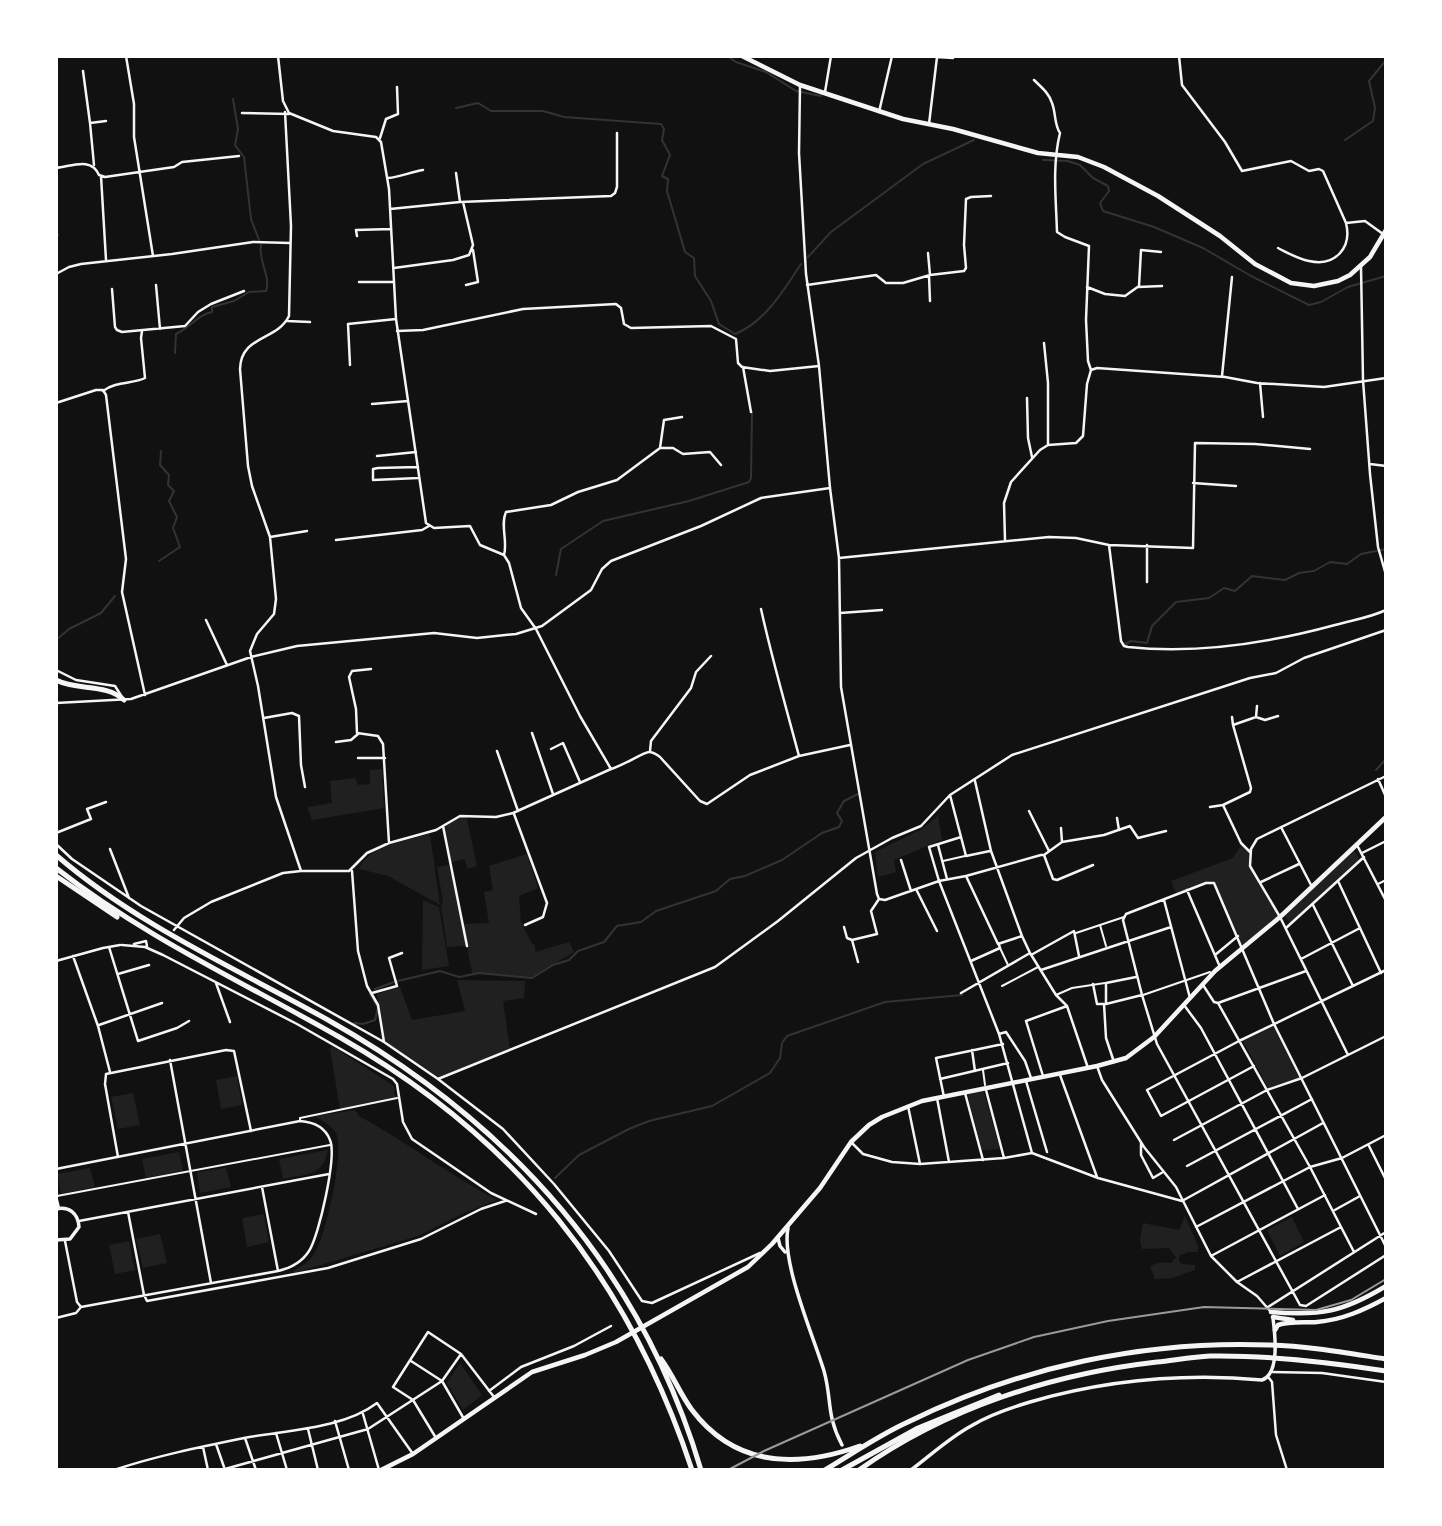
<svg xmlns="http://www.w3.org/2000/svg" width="1442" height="1526" viewBox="0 0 1442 1526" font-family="Cabin,sans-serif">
<rect width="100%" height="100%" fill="#111"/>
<path fill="#202020" d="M382,769L384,808L312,820L307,807L332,803L330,781L355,778L358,785L370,784V770Z
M460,816L467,819L477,866L468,869L464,859L449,863L443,828L449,822Z
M938,816L942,840L894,860L896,872L878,877L875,852L922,829Z
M430,834L440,905L388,876L359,869C366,847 409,839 430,834Z
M1242,844L1250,852V866L1280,917L1243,948L1214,884L1209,882L1176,893L1171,881L1233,858Z
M1354,850L1360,860L1291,925L1282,912Z
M527,854L538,888L519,896L521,922L532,944L535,945V952L569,942L574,952L532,977L472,973L467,946L447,947L441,906L443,902L437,867L449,865L463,924L489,923L484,892L493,890L489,866Z
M423,900L439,907L449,966L422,970Z
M457,980L525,981L524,998L503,1001L510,1050L438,1079L384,1042L377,994L400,987L412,1020L465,1011Z
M1274,1026L1299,1078L1268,1088L1243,1041Z
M332,1046L394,1086L395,1097L340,1109L330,1049Z
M237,1076L242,1105L221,1109L216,1080Z
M983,1089L1000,1149L982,1150L967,1093Z
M133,1093L140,1125L118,1129L111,1097Z
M355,1110L359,1116C407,1142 449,1175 497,1200L464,1213L418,1236L294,1273L293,1271C302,1266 309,1262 314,1254C326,1237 345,1150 336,1133C331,1125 323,1121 315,1116Z
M328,1150C323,1177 305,1174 283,1179L279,1159Z
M179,1152L183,1171L146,1178L142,1159Z
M90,1168L95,1187L61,1194L58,1174Z
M226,1168L231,1187L200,1193L197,1172Z
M264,1214L269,1242L247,1247L242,1218Z
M1185,1216L1198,1246V1252H1188L1179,1256V1261L1182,1264L1195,1265V1270L1172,1278L1155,1279L1150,1266L1160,1262L1171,1263L1176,1257L1169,1248L1142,1249L1140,1240L1143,1223L1179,1230Z
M1292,1217L1304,1242L1280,1256L1267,1230Z
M160,1234L167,1263L143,1268L136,1239Z
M129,1241L135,1270L115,1274L109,1245Z
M460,1363L482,1395L463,1410L447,1383Z"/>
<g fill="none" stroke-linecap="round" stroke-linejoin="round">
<path stroke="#333" stroke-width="2" d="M727,56L736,62L766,72L796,91L821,96
M233,99L238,129L235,145L244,157L251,219L259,240
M456,108L478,103L491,111H543L564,117L661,124L664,129L662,140L670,155L662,176L668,179L667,191L685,252L694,258L695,276L711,301L719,324L735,334C765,322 784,290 801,264
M1345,140L1373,121L1375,108L1369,81L1386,60
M1043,160L1068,161L1080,165L1093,178L1108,186L1109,191L1100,203L1103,211L1154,227L1203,248L1251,276L1309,305L1321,302L1348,287L1386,276
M808,257L831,232L923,164L974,140
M175,353L176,334C190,328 197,315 212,312V307L234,301L249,292L266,291C271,276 258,261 261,245
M159,561L180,547L173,528L177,517L169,501L174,491L168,485L169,475L160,465L161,451
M556,575L561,549L603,521L689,501L749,482L751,478L752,412
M56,640L69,629L101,613L115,596
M1125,644L1131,641L1147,643L1152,626L1176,602L1209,598L1224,588L1235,591L1252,576L1285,580L1299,573L1314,571L1330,562L1347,564L1361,554L1386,549
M1376,770L1386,759
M398,981L440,971L459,977L479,973L532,978L553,965L569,960L578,951L604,942L617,926L641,922L656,911L716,891L730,879L745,876L782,860L822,833L839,827L842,821L837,813L844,801L858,794
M375,989L394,982
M354,1023L363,1024L375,1020L378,1008L370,994
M555,1178L579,1155L629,1129L649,1121L712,1106L770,1073L780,1058L782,1043L787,1036L885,1002L962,995"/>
<path stroke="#f5f5f5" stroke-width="2" d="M943,861L965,856
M1378,884L1386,880
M1100,925L1106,946
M1076,933L1124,917
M1000,948L1008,965
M1002,986L1038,967
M1056,995L1072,988L1105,983
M1143,995L1210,972
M983,1070L985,1085
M300,1121V1118L397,1098
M57,1196L330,1145"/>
<path stroke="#f5f5f5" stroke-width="2.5" d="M126,56L134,104V137L153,256
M278,56L283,101L289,113L333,131L376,137L381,142L389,189L396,319L426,523L434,528L470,526L480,545L504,555L509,563L521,608L536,629L580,716L611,769
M1179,56L1182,85L1225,142L1242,171L1291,161L1309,171L1319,169L1323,171L1346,223L1365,221L1383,234
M83,71L90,123
M800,86L799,153L806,274L819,366L830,488L839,558L841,687L877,894L879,899L885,900L939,881L966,876L1041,855H1044L1053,879L1057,880L1093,865
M825,92L831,56
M285,112L291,226L289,316C277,341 241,335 240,369L248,466L252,486L270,537L276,599L274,614L257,634L250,651L258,686L276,797L301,871
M879,112L892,56
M242,113L289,114
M929,124L937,57L953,58
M380,138L386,119L398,114L397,87
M94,165L90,123L106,121
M56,168C73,166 91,157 99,175L105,177L174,167L182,162L239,156
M101,176L106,260
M388,178C401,177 410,172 423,170
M460,202L611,196L615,193L617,187V133
M390,209L460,202L456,173
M56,230L57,235
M357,236L356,230L391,229
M1278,248C1288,253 1298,259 1309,261C1336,267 1352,247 1346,223
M928,253L930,275
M1361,266L1363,380L1370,474L1378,547L1386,575
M394,268L453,260L469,255L473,245L463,202
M56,274L69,267L81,264L172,254L253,242L290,243
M929,276L930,301
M359,282H394
M156,285L160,329
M466,285L478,282L473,250
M807,285L876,275L886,283H903L930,275L964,271L966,268L964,245L966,199L971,197L991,196
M1087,287L1105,294L1125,296L1139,286L1141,250L1161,252
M1138,287L1162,286
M112,289L115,327L117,330L122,332L185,326L198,312L211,304L244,291
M287,321L310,322
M397,331L423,330L523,309L616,304L621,308L624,324L631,328L711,326L736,339L738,363L742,367L770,371L819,366
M1044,343L1048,383V445
M350,365L348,324L396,319
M743,367L751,412
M1091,370L1097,368L1225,377L1257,383L1324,387L1386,378
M1222,376L1232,277
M1260,383L1263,417
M103,391C116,381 133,384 145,378L141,338L142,331
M1027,398L1028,438L1032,457
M56,403L96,390H103L106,395L126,559L122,592L145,695
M372,404L408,401
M660,448L664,420L682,417
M377,456L416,452
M1370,464L1386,466
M418,467L378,468L373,469V480L418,478
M1193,483L1236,486
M270,537L307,531
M336,540L422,530L429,526
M1005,540L1004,503L1011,482L1040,450L1048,445L1076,443L1083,436L1087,384L1091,370L1088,361L1086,320L1089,246L1065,237L1057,232C1056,198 1052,166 1060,133C1054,124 1056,113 1052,103C1049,93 1041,87 1034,80
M1109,545L1121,641L1124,646L1128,647C1196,654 1269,643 1335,625C1352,620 1369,618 1386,610
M1147,545V582
M504,555C508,541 500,525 506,512L551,505L578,492L617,480L660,448H673L683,454L710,452L721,465
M839,558L1049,537L1076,538L1109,545L1193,548L1195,443L1255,444L1310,449
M761,609C772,659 786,707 799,756
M840,613L882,610
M206,620L227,665
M371,669L352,671L349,677L356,709L357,733L378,736L383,744L389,843
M56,670L76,680L115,686L122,697
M56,703L131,699L251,657L297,646L434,633L477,638L516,634L542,626L591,590L602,569L611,561L701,526L761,498L830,488
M1232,717L1233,725
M1256,717L1257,706
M264,718L292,713L299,716L301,765L305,787
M532,733L553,794
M336,742L351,740L358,734
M551,749L563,743L580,782
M497,751L518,811
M650,751L651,741L691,688L696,672L711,656
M358,758H385
M1378,779L1386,797
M975,781L991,851L1022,936L1030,953L1056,995L1067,1006L1088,1068
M950,795L966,856L990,851
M1223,805L1250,792L1251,788L1233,725L1256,717L1265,720L1278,716
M1210,807L1223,805L1241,843L1250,852
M1029,811L1049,851
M514,814L547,903L543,917L525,925
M1117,818L1119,830
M443,826L467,946
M1281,827L1311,885
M1061,828L1062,842
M56,833L91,819L87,809L106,802
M961,837L929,847L939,881L999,1034L1032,1153
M56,844L72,859L141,906L384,1042L438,1079L503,1129L554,1184L609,1251L642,1301L652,1303L760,1253
M938,845L947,879
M1357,845L1386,901
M110,849L129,898
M1362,853L1386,841
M1044,855L1062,842L1104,835L1130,826L1138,838L1166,831
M901,860L911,891
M352,871L358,951L367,986L378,1005L384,1042
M966,876L998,944L1022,936
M1338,881L1381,973
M1261,882L1299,864
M916,889L937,931
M1187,890L1220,967
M1164,900L1190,998
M1313,905L1353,986
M844,927L847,938L852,940
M1286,928L1364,857
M174,930L184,918L211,902L283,873L301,871H349L367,853L389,843L436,830L460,816L496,817L513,813L611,769C622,766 644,752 649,752C654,752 657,755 660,757L700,801L707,804L750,775L799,756L850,745
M134,944L146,941L147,946
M122,945L145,947L163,955L297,1024L393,1079L397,1084L403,1122L412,1139L491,1193L536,1214
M109,947L138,1041L177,1028L189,1021
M1031,955L1074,931L1079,956
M1215,955L1238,936
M73,956L98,1026L110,1072
M1301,959L1360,928
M56,961L103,948L120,945
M971,961L1000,948L999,945
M858,962L852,940L877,934L871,911L879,899
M1041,970L1171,927
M118,974L149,965
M1136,977L1106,983V1004L1142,995
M216,983L230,1022
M1093,984L1097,1004H1104L1106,1038L1114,1062
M1203,985L1214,1002L1218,1003L1310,1167L1354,1252
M372,993L397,986L389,958L402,953
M961,993L1030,953
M1218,1003L1306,971
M1184,1005L1201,1028L1298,1209
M99,1025L162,1003
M999,1034L1006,1032L1025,1061L1031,1078
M972,1050L975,1071
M1348,1055L1280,917L1250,866L1251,849L1257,839L1386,776
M170,1060L211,1283
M1097,1066L1102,1080L1144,1147L1176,1187L1211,1256L1237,1282L1257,1296L1271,1312
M1254,1066L1161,1116L1147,1090L1239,1041L1386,970
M1060,1075L1097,1177
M1043,1076L1026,1021L1067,1006
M438,1079L715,967L778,921L856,858L892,838L921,826L950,795L1012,755L1250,678L1276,673L1304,658L1386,630
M940,1079L1008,1063
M1026,1081L1047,1152
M986,1090L1004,1158
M965,1093L983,1160
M944,1097L936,1058L1003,1044
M937,1098L949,1162
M908,1106L920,1164
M1174,1140L1267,1090L1302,1078L1386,1036
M851,1142L863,1154L892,1162L920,1164L1004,1158L1032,1153L1098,1178L1182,1201
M1141,1143V1155L1153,1178L1163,1172
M1369,1146L1386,1180
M118,1157L105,1084L106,1074L226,1050L234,1051L251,1131
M1187,1166L1312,1099
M56,1169L300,1121C314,1122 325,1127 330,1140C337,1156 319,1236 309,1251C302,1262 291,1268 278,1271L81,1307
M262,1187L278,1271
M56,1196L59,1208
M1182,1201L1323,1123
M1333,1211L1360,1196
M128,1212L144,1295L147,1301L328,1268L421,1239L481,1209L505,1201
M79,1221L329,1174
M1196,1227L1310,1167L1342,1158L1386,1135
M65,1241L77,1302L81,1307
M1386,1247L1274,1024L1214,883H1206L1126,914L1123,920L1142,995L1157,1044L1300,1305L1306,1306L1386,1255
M1211,1256L1325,1195
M1237,1282L1341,1227
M1268,1307L1386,1232
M56,1318L76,1313L81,1307
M411,1361L442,1381L464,1419
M1272,1372L1322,1373L1386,1382
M1269,1378L1272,1382L1276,1435L1287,1470
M489,1391L521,1367L574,1346L611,1326
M363,1414L379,1470
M335,1421L349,1470
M308,1429L318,1470
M276,1433L287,1470
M245,1438L256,1470
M436,1438L413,1400L393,1387L428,1332L461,1354L494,1397
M216,1444L224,1467
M203,1447L208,1470
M225,1469L368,1429L442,1381L461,1354
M114,1470C156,1456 200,1447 244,1438C286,1430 343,1429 377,1403L413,1454"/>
<path stroke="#f5f5f5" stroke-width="3.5" d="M56,1209C69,1206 78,1213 79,1227L70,1239L56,1240
M788,1228C781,1262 813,1335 824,1371C832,1399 826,1415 842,1445
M778,1238L780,1246L785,1252
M911,1470C931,1455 949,1438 971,1426C989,1415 1010,1408 1030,1402C1106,1380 1184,1373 1262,1380C1280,1374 1275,1334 1273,1318"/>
<path stroke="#f5f5f5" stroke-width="4.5" d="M742,56L800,85L903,119L953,129L1038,153L1078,157L1104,167L1158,196L1220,236L1255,264L1291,283L1314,286L1338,281L1350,275L1370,257L1386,230
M381,1470L413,1454L532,1372L585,1355L616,1342L748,1267L772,1244L820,1188L851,1142L869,1125L882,1117L922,1101L1097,1066L1126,1058L1154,1037L1215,971L1280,917L1386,817"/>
<path stroke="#f5f5f5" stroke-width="4.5" d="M1271,1312C1321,1316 1343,1312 1386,1286
M1273,1317L1293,1320
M1275,1330L1278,1325C1290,1321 1304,1323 1317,1322C1342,1320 1364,1310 1386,1298"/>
<path stroke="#f5f5f5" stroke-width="5" d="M56,680C77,691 106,683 124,700
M56,855C137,925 235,968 328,1020C509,1122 641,1268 701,1470
M56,868C144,937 245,983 341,1038C516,1138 629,1279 692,1470
M56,876L117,917
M661,1359C673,1375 680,1394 692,1410C736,1468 798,1468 860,1446
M825,1470C852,1454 879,1435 908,1422C1020,1367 1144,1340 1270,1345C1309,1346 1347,1353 1386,1359
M842,1470L918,1428L999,1395
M859,1470C946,1408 1052,1374 1157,1362C1175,1360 1193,1357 1210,1356C1269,1355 1328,1362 1386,1371"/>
<path stroke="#9a9a9a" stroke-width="2" d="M728,1470L764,1451L968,1360L1034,1337L1108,1321L1204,1307L1316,1310L1351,1300L1386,1279"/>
</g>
<rect width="1442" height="1526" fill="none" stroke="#ffffff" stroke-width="116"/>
</svg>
